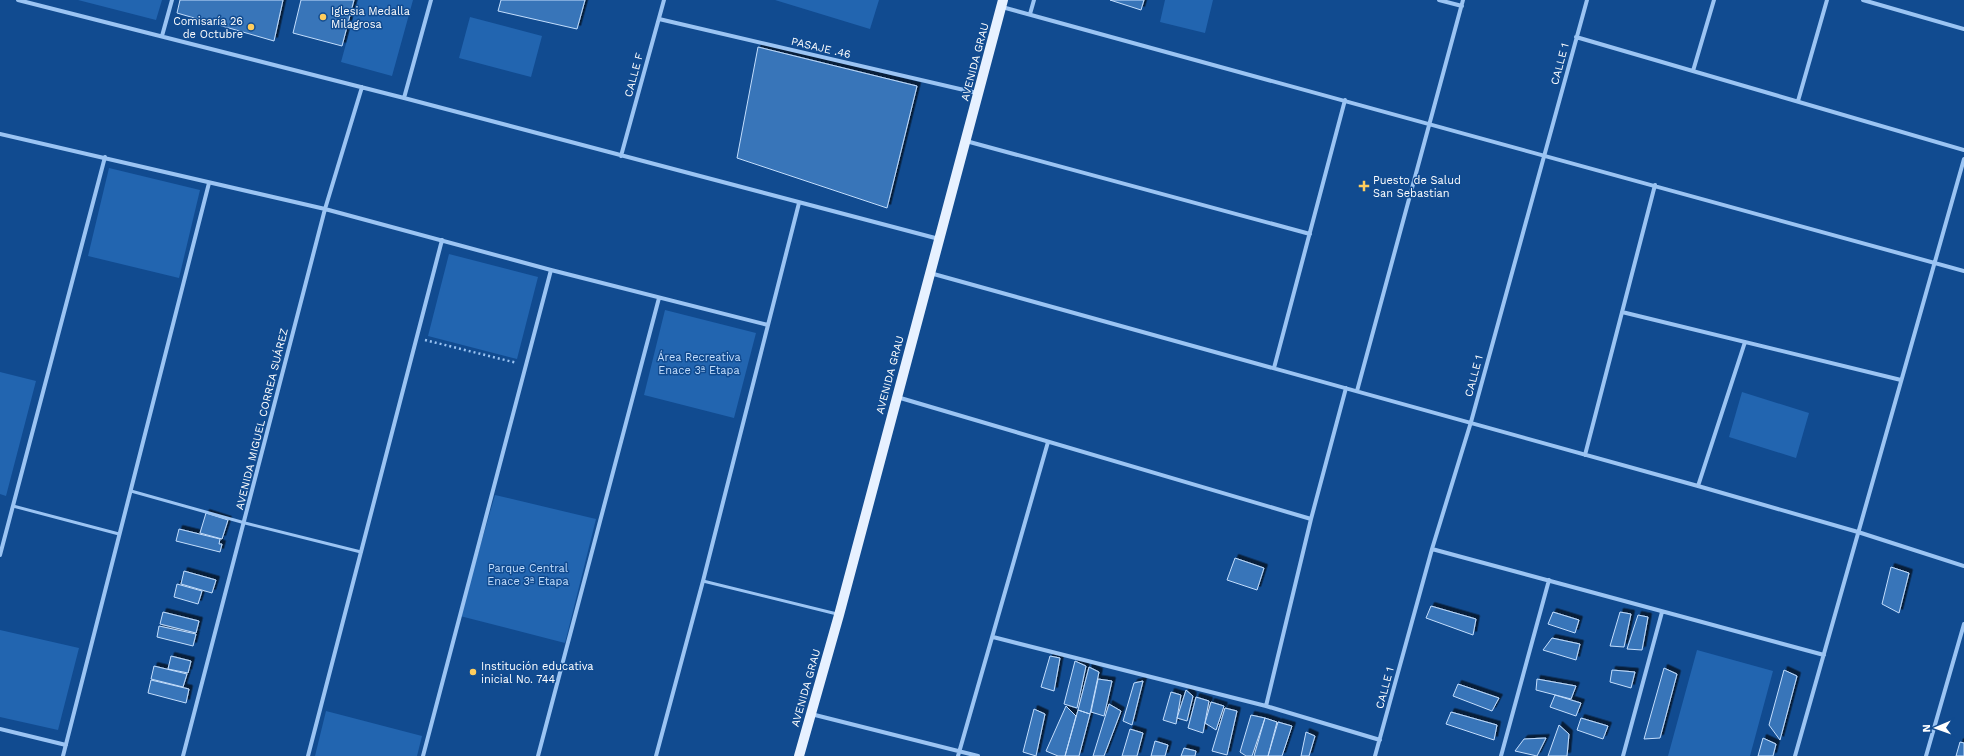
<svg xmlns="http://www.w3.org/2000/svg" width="1964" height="756" viewBox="0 0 1964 756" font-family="'Work Sans',sans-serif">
<defs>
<filter id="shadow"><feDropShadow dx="3.5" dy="-3.5" stdDeviation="0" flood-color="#0009"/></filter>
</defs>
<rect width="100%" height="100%" fill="#114b90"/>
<path fill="#2265b0" d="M78,0H162L156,20Z
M358,0H413L392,76L341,62Z
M775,0H879L870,29Z
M1165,0H1213L1205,33L1160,22Z
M470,17L542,36L531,77L459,58Z
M109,168L200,190L179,278L88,256Z
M449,254L538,277L517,359L428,336Z
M665,310L756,333L734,418L644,395Z
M0,372L36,381L6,496L0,494Z
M1742,392L1809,413L1796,458L1729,437Z
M495,495L596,519L565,643L460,616Z
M0,630L79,648L58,730L0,717Z
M1697,650L1773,671L1750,756H1668Z
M326,711L422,736L417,756H315Z"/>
<path fill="#3975b9" stroke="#c3defd" filter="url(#shadow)" d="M180,0H283L274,41L177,13Z
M301,0H354L342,46L293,33Z
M501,0H585L577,29L498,11Z
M1110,0H1144L1141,10Z
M758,47L917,86L887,208L737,158Z
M206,513L228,520L222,539L200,533Z
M179,529L220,539L219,544H222L220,552L176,541Z
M1235,558L1264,568L1257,590L1227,580Z
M1891,567L1909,573L1899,613L1882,604Z
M184,571L216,580L212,593L181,584Z
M177,584L202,591L198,604L174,597Z
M1431,606L1476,619L1473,635L1426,618Z
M163,612L199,621L196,633L160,624Z
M1553,612L1579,620L1575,633L1548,624Z
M1620,612L1631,614L1624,647L1610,646Z
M1638,615L1648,617L1642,650L1627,649Z
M159,626L196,634L193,646L157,637Z
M1552,638L1580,644L1576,660L1543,650Z
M171,656L191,661L188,673L168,669Z
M1050,656L1060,658L1054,691L1041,687Z
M1075,661L1086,666L1077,708L1064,704Z
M154,666L187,674L183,687L151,679Z
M1089,667L1099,672L1090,714L1078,710Z
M1664,668L1677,674L1660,738L1644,739Z
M1612,670L1635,672L1631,688L1610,682Z
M1784,670L1797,676L1780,740L1769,725Z
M1098,679L1112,681L1104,716L1091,712Z
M1537,679L1576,686L1571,699L1536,690Z
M151,680L189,689L186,703L148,693Z
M1143,681L1132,725L1123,721L1134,683Z
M1458,684L1499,698L1492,711L1453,696Z
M1186,690L1193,696L1187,721L1177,718Z
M1171,692L1181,695L1176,724L1163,720Z
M1555,695L1581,703L1576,716L1550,707Z
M1196,697L1209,701L1203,733L1188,728Z
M1211,702L1224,706L1216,730L1205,723Z
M1109,704L1121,711L1104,756H1093Z
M1066,706L1076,716L1065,756H1058L1046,751Z
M1225,708L1237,711L1227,755L1212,751Z
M1034,709L1045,714L1036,756L1023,752Z
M1078,710L1090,714L1079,756H1065Z
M1451,712L1497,725L1494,740L1446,724Z
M1251,715L1265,718L1252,756H1246L1240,752Z
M1265,718L1277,722L1268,756H1254Z
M1581,718L1608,726L1603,739L1577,730Z
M1278,722L1292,726L1282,756H1268Z
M1559,725L1569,734L1567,756H1548Z
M1130,729L1143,733L1137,756H1122Z
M1306,732L1315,736L1309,756H1301Z
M1546,738L1537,756L1515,751L1524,739Z
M1763,738L1776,744L1773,756H1758Z
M1155,741L1168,745L1165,756H1151Z
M1960,742L1964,743V756H1956Z
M1184,748L1196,751L1195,756H1181Z"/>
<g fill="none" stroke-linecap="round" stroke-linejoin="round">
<path stroke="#9bc4f3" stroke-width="2.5" stroke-dasharray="2 3" stroke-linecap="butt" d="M425,340L517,363"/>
<path stroke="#9bc4f3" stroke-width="3" d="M131,491L245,523L361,552
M13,506L119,534
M703,581L837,614"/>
<path stroke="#9bc4f3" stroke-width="4" d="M18,0L404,98L939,239
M1439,0L1462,6
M1863,0L1964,29
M1002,7L1964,271
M1030,14L1034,0
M659,19L977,93
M162,36L172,0
M1576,37L1964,150
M1693,71L1714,0
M404,98L431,0
M1798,101L1827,0
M0,134L325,209L551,270L768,325
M966,141L1310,234
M621,156L664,0
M930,273L1698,486L1858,532L1964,566
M1622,312L1901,380
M1274,368L1345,100
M1357,391L1463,0
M897,397L1311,519
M1585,455L1655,185
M1698,486L1745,342
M1432,549L1824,655
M0,555L105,157
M993,637L1266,706L1380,740
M1266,706L1311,519L1346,388
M811,714L978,756
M0,729L66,745
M63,756L209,183
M183,756L325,209L362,87
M308,756L442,240
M423,756L551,270
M538,756L659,298
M656,756L703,581L799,203
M958,756L1048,442
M1375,756L1432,549L1471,422L1587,0
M1501,756L1549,580
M1623,756L1662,612
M1795,756L1964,159
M1926,756L1964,624"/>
<path stroke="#e7f1ff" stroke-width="10" d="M799,756L839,615L1003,0"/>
</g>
<g fill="#ffcd5d" stroke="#114b90" stroke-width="1.5">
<circle cx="323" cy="17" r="4"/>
<circle cx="251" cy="27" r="4"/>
<path d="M1362 180h4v4h4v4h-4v4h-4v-4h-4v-4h4z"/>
<circle cx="473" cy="672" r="4"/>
</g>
<g text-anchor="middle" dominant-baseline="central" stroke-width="3" stroke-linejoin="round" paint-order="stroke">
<g font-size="11" fill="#fff" stroke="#114b90" text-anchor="start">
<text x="331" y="11">Iglesia Medalla<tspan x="331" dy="13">Milagrosa</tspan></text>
<text x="243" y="21" text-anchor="end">Comisaría 26<tspan x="243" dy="13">de Octubre</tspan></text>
<text x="1373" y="180">Puesto de Salud<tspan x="1373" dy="13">San Sebastian</tspan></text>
<text x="481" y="666">Institución educativa<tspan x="481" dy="13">inicial No. 744</tspan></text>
</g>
<g font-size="11" fill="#fff" stroke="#114b90">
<text transform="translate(821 48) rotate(13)">PASAJE .46</text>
<text transform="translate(975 62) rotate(-75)">AVENIDA GRAU</text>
<text transform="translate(1560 64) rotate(-75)">CALLE 1</text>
<text transform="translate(634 75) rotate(-75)">CALLE F</text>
<text transform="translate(890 375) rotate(-75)">AVENIDA GRAU</text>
<text transform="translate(1474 376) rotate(-75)">CALLE 1</text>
<text transform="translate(262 419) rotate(-76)">AVENIDA MIGUEL CORREA SUÁREZ</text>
<text transform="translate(806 688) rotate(-74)">AVENIDA GRAU</text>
<text transform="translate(1385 688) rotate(-75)">CALLE 1</text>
</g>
<g font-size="11" fill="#c3defd" stroke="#114b90">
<text x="699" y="357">Área Recreativa<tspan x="699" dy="13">Enace 3ª Etapa</tspan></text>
<text x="528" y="568">Parque Central<tspan x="528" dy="13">Enace 3ª Etapa</tspan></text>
</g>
</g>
<g transform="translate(1936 728) rotate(268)" stroke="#114b90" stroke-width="3" paint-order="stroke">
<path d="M0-3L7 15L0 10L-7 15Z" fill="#ffffff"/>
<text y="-6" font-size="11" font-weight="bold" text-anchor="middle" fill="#ffffff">N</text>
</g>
</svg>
